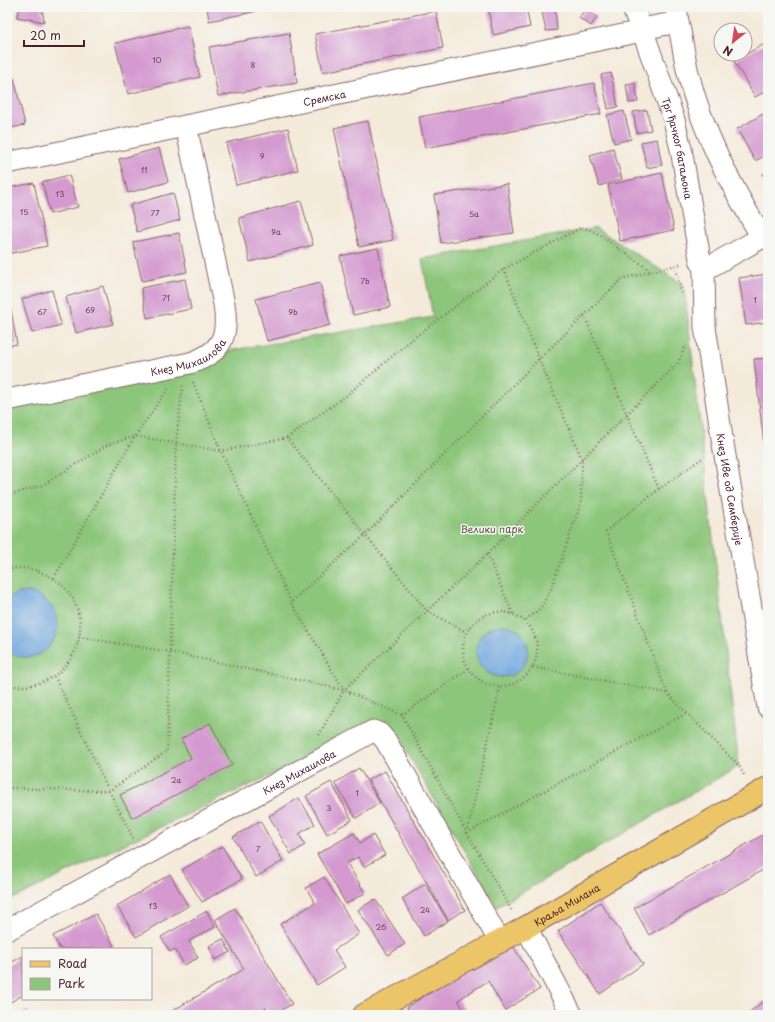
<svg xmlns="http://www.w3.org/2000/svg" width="775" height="1022" viewBox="0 0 775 1022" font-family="'Playpen Sans',sans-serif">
<rect width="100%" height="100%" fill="#f6f6f2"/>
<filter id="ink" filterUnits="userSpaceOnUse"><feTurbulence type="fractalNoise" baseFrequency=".025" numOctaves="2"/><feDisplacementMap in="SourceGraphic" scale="8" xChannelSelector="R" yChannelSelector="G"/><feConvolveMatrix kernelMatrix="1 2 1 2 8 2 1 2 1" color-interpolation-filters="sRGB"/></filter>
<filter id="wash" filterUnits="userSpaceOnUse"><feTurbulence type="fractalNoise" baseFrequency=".012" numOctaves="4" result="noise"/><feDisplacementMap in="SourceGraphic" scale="16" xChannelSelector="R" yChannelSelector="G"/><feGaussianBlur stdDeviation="0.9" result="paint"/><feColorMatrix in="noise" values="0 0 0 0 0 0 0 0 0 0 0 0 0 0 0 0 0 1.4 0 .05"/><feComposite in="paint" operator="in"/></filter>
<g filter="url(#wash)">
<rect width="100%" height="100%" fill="#f4eada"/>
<path fill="#8cc67a" stroke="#6b7252" d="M596,228L684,285L739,766L497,907L388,720L133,840L7,902V398L178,359L433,317L422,259Z"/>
<path fill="#70a6dd" stroke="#5d6284" d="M30,592C84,610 48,678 7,651V598L18,593Z
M476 651a26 26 0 1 1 52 0a26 26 0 1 1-52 0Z"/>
<g id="blocks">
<path fill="#d49ad0" d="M20,7H42L44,22L17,17Z
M207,7H267L253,12L209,21Z
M488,7H526L530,27L493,35Z
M541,7H555L557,30L546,31Z
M585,9L597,17L591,26L579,18Z
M436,11L443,48L323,72L315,34Z
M188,26L200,77L128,94L115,43Z
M289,33L297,83L218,96L209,47Z
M768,42V90L755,97L734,61Z
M611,73L618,107L608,109L601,75Z
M14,78L25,125L7,129V80Z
M594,83L601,114L425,148L419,117Z
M635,83L638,102L629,103L626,85Z
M647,110L651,130L637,133L633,112Z
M624,111L631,139L614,143L607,115Z
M763,114L766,119L768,118V154L755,161L737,129Z
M368,121L393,240L359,247L334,128Z
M288,128L298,170L236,185L226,143Z
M657,139L662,165L647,168L641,142Z
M159,148L168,182L128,193L119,159Z
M613,148L622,179L599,186L590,155Z
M768,171V183L763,174Z
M662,173L674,230L620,241L608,185Z
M69,175L78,207L50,214L42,182Z
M34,183L47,246L7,254V188Z
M507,184L514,233L441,243L434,195Z
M173,193L180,220L137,232L130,205Z
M301,201L313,245L250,262L239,218Z
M179,233L187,272L142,281L133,242Z
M378,248L390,307L353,315L340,256Z
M768,274V322L746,325L739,278Z
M185,279L191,309L147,318L141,288Z
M320,283L330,325L267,341L256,299Z
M103,286L113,324L76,333L66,297Z
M52,290L61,325L32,333L22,299Z
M10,304L17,344L7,346V305Z
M768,358V471H767L754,359Z
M210,723L232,765L132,818L120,795L191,758L181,739Z
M359,768L380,803L356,818L335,783Z
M385,771L465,910L448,920L368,780Z
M331,782L352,820L327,834L306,796Z
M299,798L315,824L299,834L305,845L291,854L269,816Z
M260,821L283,861L256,877L233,837Z
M768,832V867L649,935L634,908Z
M354,833L360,843L373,835L385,855L364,867L358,857L347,863L365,893L346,904L317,854Z
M222,846L242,879L202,902L182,870Z
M170,874L188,906L136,937L117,906Z
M324,877L359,934L334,950L345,967L317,985L280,924L315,903L306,888Z
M425,884L448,921L424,936L402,899Z
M375,899L405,944L388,955L358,910Z
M600,902L643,964L600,994L558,931Z
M235,908L292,1004L273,1015H270L266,1008L254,1015H165L244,969L215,920Z
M207,911L215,927L189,941L198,958L184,965L175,949L170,952L161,937Z
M96,914L114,946L108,949H60L53,936Z
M223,939L230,952L215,960L209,946Z
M511,943L540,989L505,1010L488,981L458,1000L467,1015H411L407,1007Z
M23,956V995L7,1004V965Z
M765,1000L768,1005V1015H746Z
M401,1008L405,1015H389Z
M28,1010L30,1015H17Z"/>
</g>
</g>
<g filter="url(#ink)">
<use href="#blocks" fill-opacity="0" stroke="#866668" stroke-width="1"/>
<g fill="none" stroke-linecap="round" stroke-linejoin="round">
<g stroke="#866668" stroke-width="23">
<g id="minor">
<path id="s1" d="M632,7L642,29L674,120L681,149L700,259L704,270L705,327L723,444L768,707"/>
<path d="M678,22C682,39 684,56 688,73C702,131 731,186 762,237"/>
<path d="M642,29L678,22L676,7"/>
<path id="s2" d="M7,163L642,31"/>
<path d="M704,270L768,234"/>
<path id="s3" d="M7,400L190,363C222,353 229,336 224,304L186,126"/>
<path d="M526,927L572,1015"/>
<path id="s4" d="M7,930L373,731L380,734L386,741L500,942"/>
</g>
</g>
<g stroke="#866668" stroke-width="24">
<g id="major">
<path id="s5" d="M364,1015L523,929L768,788"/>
</g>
</g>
<path stroke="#866668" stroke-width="2.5" stroke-dasharray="1 3" stroke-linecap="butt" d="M680,264L622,279L539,359L365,535L291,602L344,690L487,554L678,363L686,345
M675,265L682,296
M504,269L539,359L582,459L581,503L551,589L540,609L524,621
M584,315L659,489
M193,382L221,451L291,602
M287,438L347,395L410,341L504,269L582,227L595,232L651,271
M7,496L43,485L107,445L135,436L221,451L287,438L426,610L466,632
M487,554L513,614
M7,570C20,566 33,568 45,574C109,604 79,697 7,685
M54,578L135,436L168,389
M463 649a37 37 0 1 1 74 0a37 37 0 1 1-74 0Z
M79,637L170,652L344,690L402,715L467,833L512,911
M533,667L667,693L739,766L745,777
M667,693L606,531L659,489L704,457
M402,715L468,669
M319,735L344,690
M7,788L109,791L55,677
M467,833L687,713
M467,833L500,687
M133,838L109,791L167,751L176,442L183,385"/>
<use href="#minor" stroke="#fff" stroke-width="21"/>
<use href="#major" stroke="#edc569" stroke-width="22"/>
</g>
</g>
<g text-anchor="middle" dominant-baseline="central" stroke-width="3" stroke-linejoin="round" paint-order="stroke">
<g font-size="8" fill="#6c3e54">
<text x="157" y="60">10</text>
<text x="253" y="65">8</text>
<text x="262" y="156">9</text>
<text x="144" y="170">11</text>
<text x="60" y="194">13</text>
<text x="24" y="212">15</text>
<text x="155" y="213">77</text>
<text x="474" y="214">5a</text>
<text x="276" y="232">9a</text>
<text x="365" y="281">7b</text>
<text x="166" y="298">71</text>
<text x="755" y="300">1</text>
<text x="90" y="310">69</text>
<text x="42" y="312">67</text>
<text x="293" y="312">9b</text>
<text x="176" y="780">2a</text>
<text x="357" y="793">1</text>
<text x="329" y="808">3</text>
<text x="258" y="849">7</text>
<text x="153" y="906">13</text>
<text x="425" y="910">24</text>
<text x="381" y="927">26</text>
</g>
<g font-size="10" fill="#4a1f2b" stroke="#f6f6f2">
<text stroke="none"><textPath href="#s2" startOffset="324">Сремска</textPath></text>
<text stroke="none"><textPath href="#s1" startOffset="149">Трг ђачког батаљона</textPath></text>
<text stroke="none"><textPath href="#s3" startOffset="187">Кнез Михаилова</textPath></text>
<text stroke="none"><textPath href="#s1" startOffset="495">Кнез Иве од Семберије</textPath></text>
<text stroke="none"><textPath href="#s4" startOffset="332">Кнез Михаилова</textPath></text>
<text stroke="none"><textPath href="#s5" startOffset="231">Краља Милана</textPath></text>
</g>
<g font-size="10" fill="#5e5143" stroke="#f6f6f2">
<text x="492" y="528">Велики парк</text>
</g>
</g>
<rect width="775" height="1022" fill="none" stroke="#f6f6f2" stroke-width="24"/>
<rect x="22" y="948" width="130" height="52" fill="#f6f6f2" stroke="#b1a0a2"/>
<rect x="30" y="961" width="20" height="6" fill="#edc569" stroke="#b1a0a2"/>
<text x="58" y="968" font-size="12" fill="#4a1f2b">Road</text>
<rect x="30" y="978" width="20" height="12" fill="#8cc67a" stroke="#b1a0a2"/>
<text x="58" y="988" font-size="12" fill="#4a1f2b">Park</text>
<g transform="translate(733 42) rotate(210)"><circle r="19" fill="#f6f6f2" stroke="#b1a0a2"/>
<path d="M0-3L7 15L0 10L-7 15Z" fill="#d1495b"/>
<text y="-6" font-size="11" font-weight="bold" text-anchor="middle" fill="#4a1f2b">N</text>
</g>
<path d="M24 40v6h60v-6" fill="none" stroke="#4a1f2b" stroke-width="2"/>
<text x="30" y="40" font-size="12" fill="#4a1f2b" stroke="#f6f6f2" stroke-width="3" paint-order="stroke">20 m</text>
</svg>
